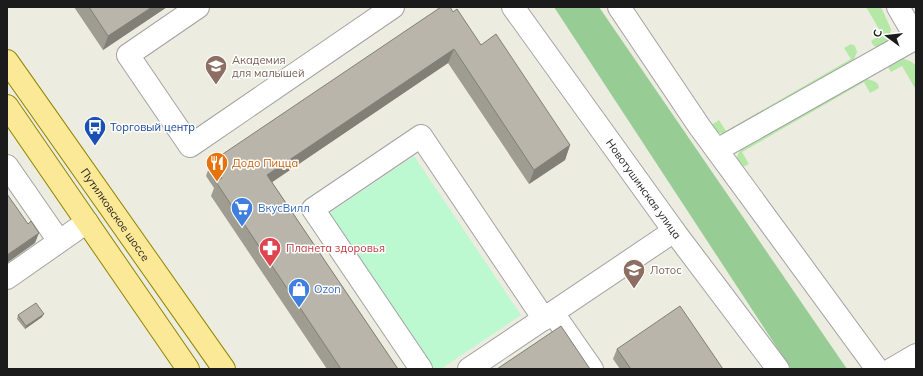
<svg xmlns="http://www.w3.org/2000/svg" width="923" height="376" viewBox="0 0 923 376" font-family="Mulish,sans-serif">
<rect width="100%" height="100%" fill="#edece0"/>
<path fill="#b5e8a6" d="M866,7H881L891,29L888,43L877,48L873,45L871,41L882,34Z
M851,44L855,46L857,52L852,64L727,135L716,132L711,125L719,120L726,131L851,59L844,48Z
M900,57L912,62L916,66V90L902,66L891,72L889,69V65Z
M863,78L874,81L878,84L879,88L870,93L864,82L742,152L749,164L741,168L736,159L741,148Z"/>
<path fill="#97cc95" d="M554,7H599L847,369H791Z"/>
<path fill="#bcf8d0" d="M414,156L521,315L441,369H432L328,214Z"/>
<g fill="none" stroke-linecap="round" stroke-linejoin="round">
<g stroke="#a2a2a2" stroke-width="24">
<g id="minor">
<path d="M198,7L128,55L190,146L393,7"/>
<path id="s1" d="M513,7L674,231L778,369"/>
<path d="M619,7L699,126L877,369"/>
<path d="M898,7L916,38"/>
<path d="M717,150L916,38"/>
<path d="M7,166L59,241"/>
<path d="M7,278L87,222"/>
<path d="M553,313L592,369"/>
<path d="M421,369L313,209L421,136L544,319"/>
<path d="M469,369L674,231"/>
<path d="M892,369L916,355"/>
</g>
</g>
<g stroke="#918601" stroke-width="24">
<g id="major">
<path id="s2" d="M7,61L224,369"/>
<path d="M7,106L188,369"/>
</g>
</g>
<use href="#minor" stroke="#fff" stroke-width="22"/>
<use href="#major" stroke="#fbe998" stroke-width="22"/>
</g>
<path fill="#9f9c92" d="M74,7H167L103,50Z
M453,12L481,45L570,145L565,160L529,184L448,63L272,182L398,369H327L211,196L214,188L206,176L211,162Z
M18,315L42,317L25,329L17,319Z
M617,349L723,369H620L613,359Z"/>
<path fill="#827f77" d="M152,7H167L103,50L108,36Z
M454,49L448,63L262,189L267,175Z
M570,145L565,160L529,184L534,170Z
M39,233L35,243L7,263V255Z
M44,314L42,317L25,329L26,326Z"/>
<path fill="#b9b5aa" stroke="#827f77" d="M89,7H152L108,36Z
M441,7H450L453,12L457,9L481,45L496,34L570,145L534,170L454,49L267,175L398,369H341L216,182L222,178L211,162Z
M7,194L28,224L31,221L39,233L7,255Z
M36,303L44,314L26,326L18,315Z
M680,306L723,369H631L617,349Z
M561,326L590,369H497Z"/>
<defs>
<g id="school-pin" transform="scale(1.15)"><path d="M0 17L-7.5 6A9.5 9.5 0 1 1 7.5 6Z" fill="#8d6e63" stroke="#fff"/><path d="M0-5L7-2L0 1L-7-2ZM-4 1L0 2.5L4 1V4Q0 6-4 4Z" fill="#fff"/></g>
<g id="bus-pin" transform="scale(1.15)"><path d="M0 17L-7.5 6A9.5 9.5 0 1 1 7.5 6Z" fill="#1a4fb4" stroke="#fff"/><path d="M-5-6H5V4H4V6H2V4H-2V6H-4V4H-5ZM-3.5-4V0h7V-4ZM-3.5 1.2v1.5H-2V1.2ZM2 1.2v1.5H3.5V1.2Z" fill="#fff"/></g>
<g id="restaurant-pin" transform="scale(1.15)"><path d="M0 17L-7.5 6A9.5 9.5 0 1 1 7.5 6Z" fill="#e8710a" stroke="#fff"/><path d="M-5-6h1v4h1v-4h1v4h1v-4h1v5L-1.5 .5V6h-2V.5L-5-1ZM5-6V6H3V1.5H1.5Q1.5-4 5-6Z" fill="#fff"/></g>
<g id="supermarket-pin" transform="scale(1.15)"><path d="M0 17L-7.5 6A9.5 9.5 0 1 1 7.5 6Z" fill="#3f7fe0" stroke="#fff"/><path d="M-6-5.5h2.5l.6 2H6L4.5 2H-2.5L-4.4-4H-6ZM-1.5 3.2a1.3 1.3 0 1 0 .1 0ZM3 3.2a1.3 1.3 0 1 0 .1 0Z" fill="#fff"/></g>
<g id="pharmacy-pin" transform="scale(1.15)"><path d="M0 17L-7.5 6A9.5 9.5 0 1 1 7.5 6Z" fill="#e0444e" stroke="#fff"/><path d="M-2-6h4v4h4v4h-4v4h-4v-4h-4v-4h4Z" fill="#fff"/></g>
<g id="shop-pin" transform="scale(1.15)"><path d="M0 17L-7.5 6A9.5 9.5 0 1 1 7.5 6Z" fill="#3f7fe0" stroke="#fff"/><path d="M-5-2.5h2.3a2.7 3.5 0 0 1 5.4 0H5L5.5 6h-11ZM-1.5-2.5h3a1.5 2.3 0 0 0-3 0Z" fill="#fff"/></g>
</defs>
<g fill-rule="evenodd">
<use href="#school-pin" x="216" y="66"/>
<use href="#bus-pin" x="95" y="127"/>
<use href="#restaurant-pin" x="217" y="163"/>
<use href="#supermarket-pin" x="242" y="208"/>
<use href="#pharmacy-pin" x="270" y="248"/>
<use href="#school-pin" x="634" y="270"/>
<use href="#shop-pin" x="299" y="289"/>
</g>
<g text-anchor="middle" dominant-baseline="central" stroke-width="3" stroke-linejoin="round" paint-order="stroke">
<g font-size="11" fill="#785e54" stroke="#fff" text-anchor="start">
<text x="232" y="60">Академия<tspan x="232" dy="13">для малышей</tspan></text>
<text x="650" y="270">Лотос</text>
</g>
<g font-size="11" fill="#164399" stroke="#fff" text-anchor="start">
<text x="110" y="127">Торговый центр</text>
</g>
<g font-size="11" fill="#c56008" stroke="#fff" text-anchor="start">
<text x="232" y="163">Додо Пицца</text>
</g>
<g font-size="11" fill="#1b1b1b" stroke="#fff">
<text stroke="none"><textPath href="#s1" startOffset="224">Новотушинская улица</textPath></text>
<text stroke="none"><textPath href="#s2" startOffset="188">Путилковское шоссе</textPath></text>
</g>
<g font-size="11" fill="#366cbe" stroke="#fff" text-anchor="start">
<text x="258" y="208">ВкусВилл</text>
<text x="314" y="289">Ozon</text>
</g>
<g font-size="11" fill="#be3a42" stroke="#fff" text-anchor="start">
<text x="286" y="248">Планета здоровья</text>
</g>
</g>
<rect width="923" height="376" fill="none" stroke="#1b1b1b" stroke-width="16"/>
<g transform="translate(887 36) rotate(285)" stroke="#ffffff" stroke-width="3" paint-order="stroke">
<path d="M0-3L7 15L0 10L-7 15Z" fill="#1b1b1b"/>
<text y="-6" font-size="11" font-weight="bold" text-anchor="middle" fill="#1b1b1b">С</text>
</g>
</svg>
